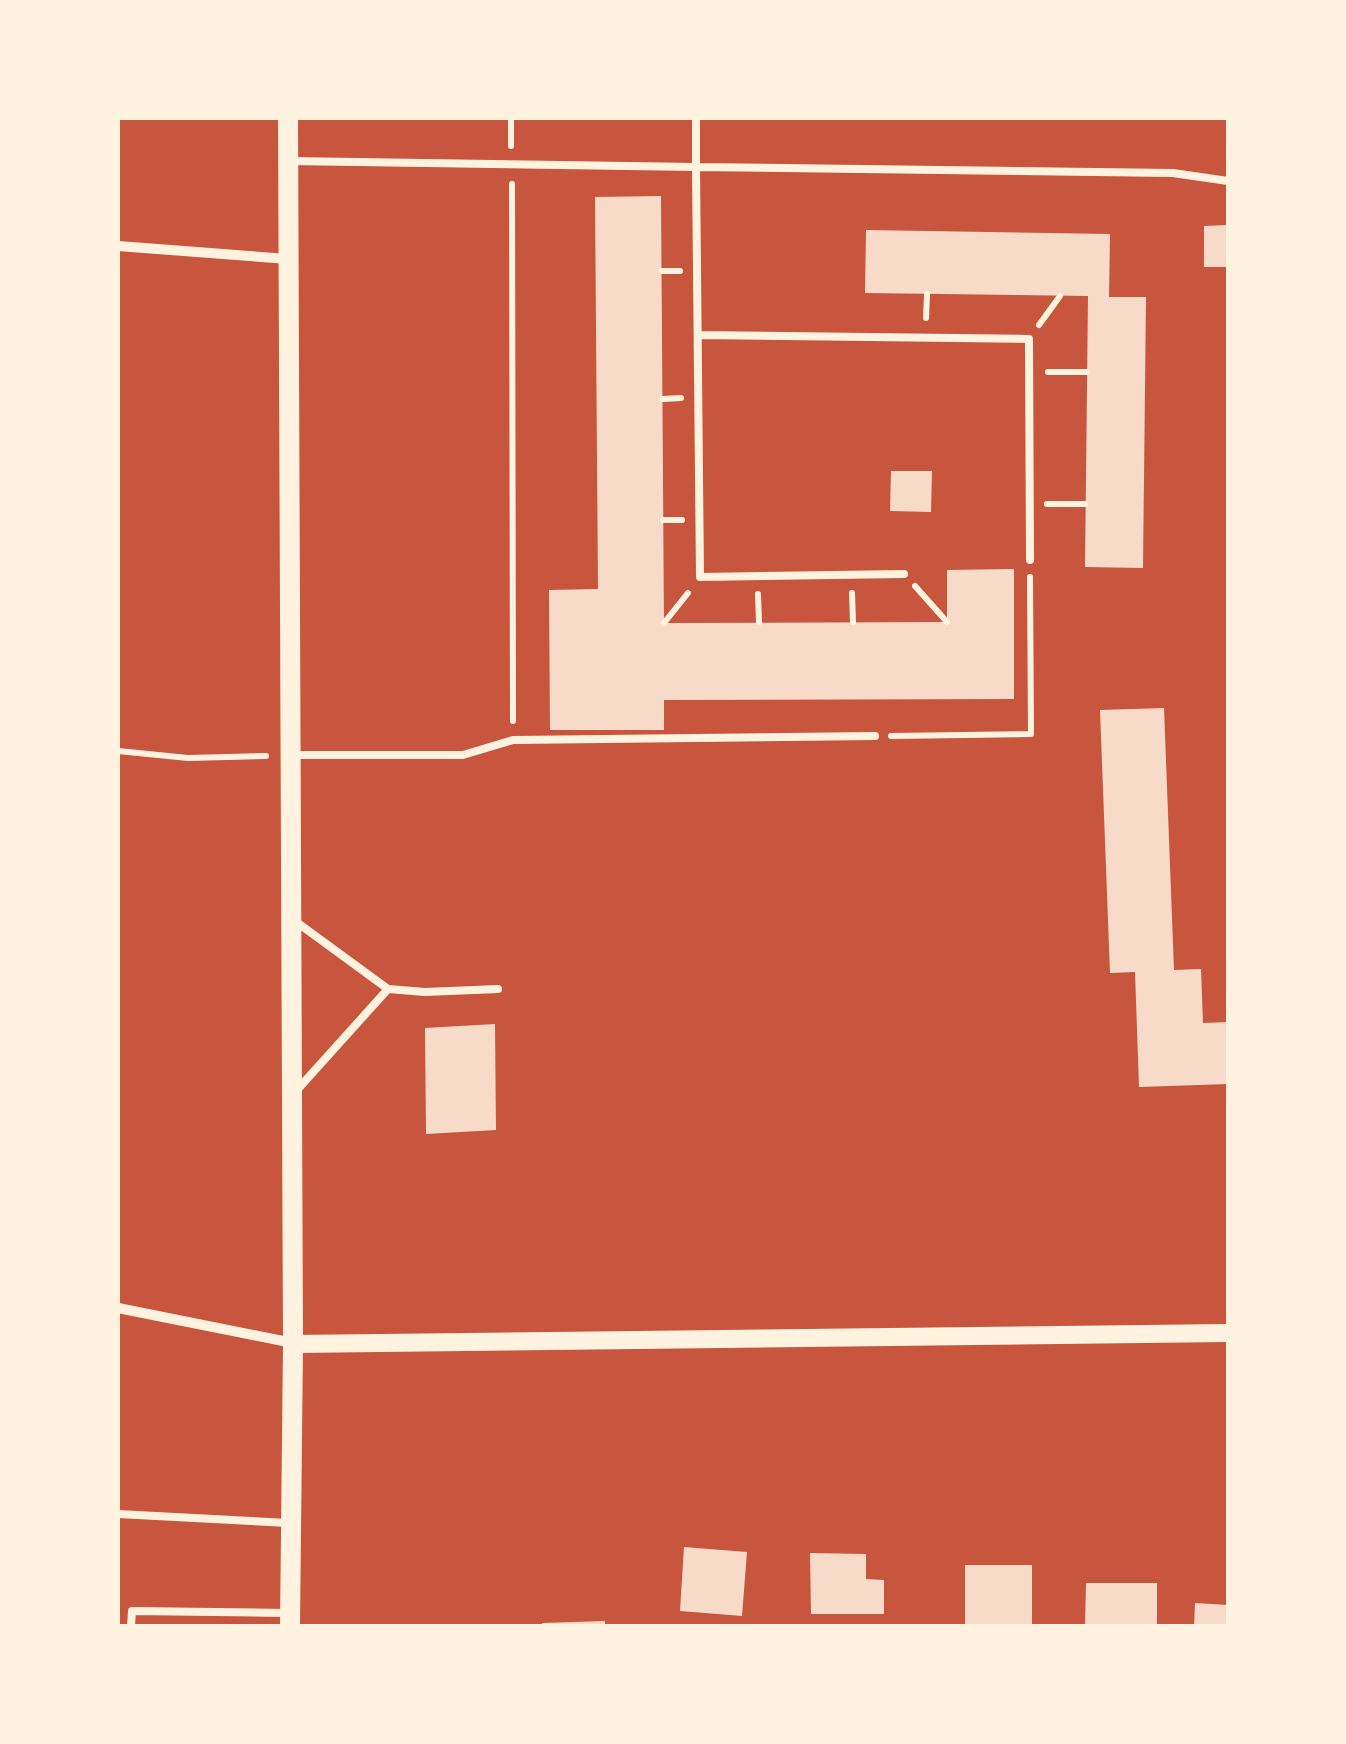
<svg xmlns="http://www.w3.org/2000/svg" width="1346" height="1744" viewBox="0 0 1346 1744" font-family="'Roboto Serif',serif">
<rect width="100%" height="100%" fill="#c8553d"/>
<path fill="#f7dbc8" d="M661,196L664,623L947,622V570L1014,569V699L664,700V730H550L549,590L598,589L595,197Z
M1228,225V267H1204V226Z
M866,230L1110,234L1109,297H1146L1143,568L1085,567L1088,296L865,293Z
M891,471H932L931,512L890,511Z
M1164,708L1174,970L1201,969L1203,1023L1228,1022V1084L1139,1087L1135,972L1110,973L1100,710Z
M495,1024L496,1130L426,1134L425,1028Z
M684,1547L747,1552L742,1616L680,1611Z
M810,1553L866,1554V1579L884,1580V1614H811Z
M965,1565H1032V1626H965Z
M1086,1583H1157V1626H1085Z
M1195,1603L1228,1605V1626H1194Z
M605,1621V1626H542V1623Z"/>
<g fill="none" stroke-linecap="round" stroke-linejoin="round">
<path stroke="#fff3e0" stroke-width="6" d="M511,118V146
M512,184L513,721
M662,271H680
M926,318L927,294
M1039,325L1060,296
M1048,372H1087
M663,399L681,398
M1047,504H1085
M663,520H682
M915,586L947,622
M852,593L853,622
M758,594L759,622
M664,623L688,593
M891,736L1031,734L1030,577
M118,751L188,758L266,756"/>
<path stroke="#fff3e0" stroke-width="8" d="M288,161L696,167V118
M698,335L1029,339L1030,560
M904,574L700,577L696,167L1173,173L1228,181
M291,755H463L513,740L875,736
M295,921L388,989L425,992L498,989
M297,1090L388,989
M118,1514L288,1523
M131,1626L132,1611L286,1613"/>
<path stroke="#fff3e0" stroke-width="10" d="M118,246L288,259
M118,1308L293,1343"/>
<path stroke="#fff3e0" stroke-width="18" d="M293,1344L1228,1333"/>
<path stroke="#fff3e0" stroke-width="20" d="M288,118L293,1344L290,1626"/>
</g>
<rect width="1346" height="1744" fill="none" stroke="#fff3e0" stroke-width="240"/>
</svg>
